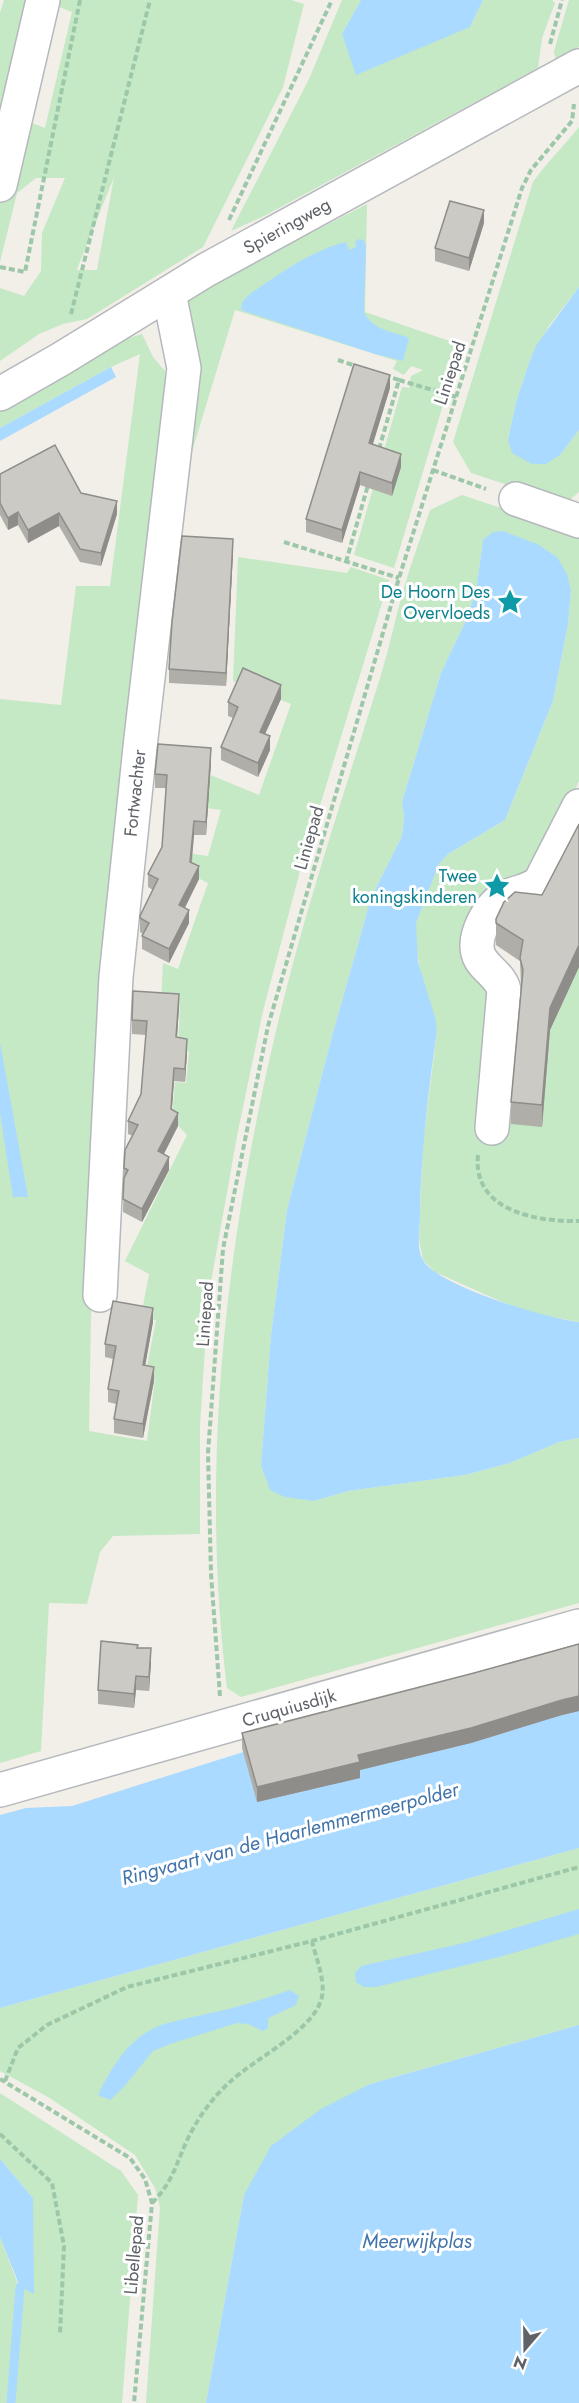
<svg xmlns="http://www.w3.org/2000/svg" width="579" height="2403" viewBox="0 0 579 2403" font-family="Jost,sans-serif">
<rect width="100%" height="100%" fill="#f1efe8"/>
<path fill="#c5e8c5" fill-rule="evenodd" d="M4,0H35L10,115L45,128L72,12L41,0H291L304,4L283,87L203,247L87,319L63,324L39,334L0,361V288L24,296L41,271L42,233L65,178H36L17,193L0,262V13ZM114,177L97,270H77V269Z
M342,0H361L342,34L470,27L483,0H552L555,3L542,38L538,68L266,215L231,231L309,79Z
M569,0H579V47L556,61L554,51Z
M579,127V287L549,326L530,360L516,402L508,440L560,455L579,430V492L565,504L471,473L453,442L533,182C547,162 564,146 579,127Z
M367,204L365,312L461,345L394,568L354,555L402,387L409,388L411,376L423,370L411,366L404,375L393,369L397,361L235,310L184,478L183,299Z
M142,334L153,357L165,371L166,396L107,1004L91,1317L89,1431L147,1441L155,1379L145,1377L156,1320L141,1317L149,1274L125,1261L187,1135L172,1119L175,1082L186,1083L189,1052L178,1048L180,1007L161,1004L163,963L178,969L208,883L186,872V853L208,856L221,810L207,808L208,774L259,795L291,704L233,681L238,557L347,573L351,567L389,580L300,871L263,1011L237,1136L208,1299L200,1426V1534L113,1536L100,1552L87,1604L49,1603L41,1751L0,1763V699L61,705L76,586H110L140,354L111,367L0,428V401L91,349Z
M462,495L579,534V781L545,856L535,868L515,878L494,884L478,897L469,917L461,944L462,960L486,988L495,1005L504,1129L523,963L496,945V933L579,837V1322L531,1313L500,1301L435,1272L423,1260L419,1239L423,1143L437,1031L421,976L416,945V923L439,864L448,854L505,820L553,701L568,624L571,591L483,540L476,591L467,618L441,673L402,802L404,816L402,836L371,898L331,1040L287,1210L271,1335L261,1465L314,1501L348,1491L465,1475L510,1463L559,1442L579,1438V1603L241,1697L227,1688C198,1452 229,1215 287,986C314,882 348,781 380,678C389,649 395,620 403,591C411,563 421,537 430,510Z
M579,1848V2025L370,2084L244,2195L206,2403H146L160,2207L155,2188L135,2155L48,2097L0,2071V2008Z
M0,2093L121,2171L138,2195L122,2403H0V2237L19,2287L33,2198L0,2159Z"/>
<path fill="#aadaff" d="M361,0H483L470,27L356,75L342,34Z
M359,239L363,240L366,245L364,312C373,331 393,331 409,338L403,361L375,354L241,310L242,302L250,294C279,274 312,250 346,242L349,250L356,247L355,242Z
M579,287V430L560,455L546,464H532L512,453L508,440L516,402L530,360L537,344Z
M111,367L116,377L0,441V428Z
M503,531L537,544L557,557L567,574L571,591L568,624L553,701L505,820L448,854L439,864L416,923L418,962L435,1017L437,1031C428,1092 421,1153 420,1215C420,1228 416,1248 423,1260C437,1286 549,1319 579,1322V1438L559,1442L510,1463L465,1475L348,1491L314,1501L285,1497L270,1490L261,1465L271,1335L287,1210L331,1040L371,898L402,836L404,816L402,802L441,673L467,618L476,591L483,540L493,532Z
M0,1043L28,1197H13L0,1113Z
M579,1653V1848L0,2008V1815L26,1808L72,1806L395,1704Z
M579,1909V1934L499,1957L376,1987H364L356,1982L355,1973L361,1966L464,1943Z
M290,1990L299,1996L296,2005L268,2018V2028L263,2031L248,2024L237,2023L173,2043L153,2051L123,2088L110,2100L98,2095C110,2071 125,2044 149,2031C166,2021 187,2019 206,2014C235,2008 262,2000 290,1990Z
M579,2025V2403H206L244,2195L271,2146L321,2109L370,2084Z
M0,2159L33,2198L34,2294L20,2287L0,2237Z"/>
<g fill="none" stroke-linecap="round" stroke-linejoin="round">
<path stroke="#aadaff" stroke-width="9" d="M11,2403L20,2287"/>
<g stroke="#b5b8bc" stroke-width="36">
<path id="minor" d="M0,185L43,0
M0,394L61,359L206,270L579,66
M516,499L579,521
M492,1128L504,990C500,974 482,968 478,953C473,935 490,904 506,897C519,891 530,891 540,882L579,806
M100,1295L116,977L141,738L184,368L169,293
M0,1790L579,1626"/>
</g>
<path stroke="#9cc7a9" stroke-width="4" stroke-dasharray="6 3" stroke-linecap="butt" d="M550,44L562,0
M229,220L332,0
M0,267L25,272L80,0
M71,314L150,0
M338,360L356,366
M399,380L456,397
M379,449L399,380L386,376
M433,470L486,489
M284,542L399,578
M346,562L368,485
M478,1155C472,1211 537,1222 579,1221
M220,1696L211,1574L208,1453L223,1249L268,1026L399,578L522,188L531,170L572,121L574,104
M0,2079L130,2158L145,2179L152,2203L134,2403
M5,2081L18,2048L47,2025L127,1987L312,1941L579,1867
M0,2134L52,2183L64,2246L60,2334
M152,2203C177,2178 177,2156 194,2127C203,2111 216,2094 231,2081C255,2059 308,2033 320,2003C328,1985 316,1959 312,1941"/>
<use href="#minor" stroke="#fff" stroke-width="33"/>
</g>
<path fill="#afaea9" d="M484,223L469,271L435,261V248Z
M390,388L373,444L401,467L392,496L360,485L342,543L306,532V519Z
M0,474L81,493L117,514L101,566L80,562L59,526L28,543L18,525L8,530L0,515Z
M233,552L226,686L169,683V669Z
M281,699L265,734L270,750L258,777L221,760V747L233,718L228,716V702Z
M211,762L206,835H194L192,862L199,879L185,908L189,923L169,963L142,949V936L143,934L140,932V916L153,890L148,887V874L162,847L166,788H155V774Z
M579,824V967L550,1030L542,1127L511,1124V1102L521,985L520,961L496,945V923L542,895Z
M179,1007L177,1038L187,1052L185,1082L174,1081L171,1109L178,1126L164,1154L169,1170L142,1222L123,1212L124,1168L133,1136L128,1134V1121L141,1094L146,1035L132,1034V1020Z
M153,1322L145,1365L154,1381L143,1438L114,1433V1419L116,1404L108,1402V1389L113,1359L105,1357V1344Z
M579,1644V1711L562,1715L471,1743L360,1770V1778L257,1802L242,1748V1733L474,1673Z
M137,1648L151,1662L149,1691L136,1690L134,1708L98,1704V1690Z"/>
<path fill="#8f8d8a" d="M484,210V223L469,271V258Z
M390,375V388L369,456V443Z
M401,454V467L392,496V483Z
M360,472V485L342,543V530Z
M117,501V514L101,566V553Z
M18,512V525L8,530V518Z
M59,513V526L28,543V530Z
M233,539V552L226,686V673Z
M281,685V699L260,745V732Z
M270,736V750L258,777V763Z
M211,748V762L206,835V822Z
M194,821V835L190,875V862Z
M199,866V879L179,919V905Z
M189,910V923L169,963V949Z
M579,945V967L550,1030L542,1127V1105L550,1008Z
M179,994V1007L176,1051V1037Z
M187,1039V1052L185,1082V1069Z
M174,1068V1081L171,1122V1109Z
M178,1113V1126L158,1165V1151Z
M169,1157V1170L142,1222V1209Z
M153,1308V1322L143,1378V1365Z
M154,1367V1381L143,1438V1424Z
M151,1648V1662L149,1691V1677Z
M136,1676V1690L134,1708V1694Z
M579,1696V1711L562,1715L471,1743L360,1770V1778L257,1802V1787L358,1755Z"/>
<path fill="#cccac5" stroke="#8f8d8a" stroke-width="1.5" d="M450,201L484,210L469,258L435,248Z
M354,364L390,375L369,443L401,454L392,483L360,472L342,530L306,519Z
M55,445L81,493L117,501L101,553L80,549L59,513L28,530L18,512L8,518L0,503V474Z
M182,536L233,539L226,673L169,669L172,622Z
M243,668L281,685L260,732L270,736L258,763L221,747L238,707L228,702Z
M158,744L211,748L206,822L194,821L190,862L199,866L179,905L189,910L169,949L142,936L149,923L140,918V916L158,879L148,874L162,847L167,775L155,774Z
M579,824V945L550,1008L542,1105L511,1102L523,970L520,958L523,940L496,923V919L504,902L515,892L542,895Z
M133,991L179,994L176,1037L187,1039L185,1069L174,1068L171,1109L178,1113L158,1151L169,1157L142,1209L123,1199L124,1178L128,1170L124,1168L125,1150L138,1125L128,1121L141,1094L147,1021L132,1020Z
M113,1301L153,1308L143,1365L154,1367L143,1424L114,1419L119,1391L108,1389L116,1346L105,1344Z
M101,1641L138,1645L137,1648H151L149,1677L136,1676L134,1694L98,1690Z
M579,1644V1696L562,1700L471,1728L358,1755L360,1762L257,1787L242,1733L474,1673Z"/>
<defs>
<g id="sight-bare" transform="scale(2.07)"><path d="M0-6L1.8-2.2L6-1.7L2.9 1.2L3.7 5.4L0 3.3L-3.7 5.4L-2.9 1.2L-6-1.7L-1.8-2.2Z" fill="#0f9aa8" stroke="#fff" stroke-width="2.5" paint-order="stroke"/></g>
</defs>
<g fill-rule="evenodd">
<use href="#sight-bare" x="510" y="602"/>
<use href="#sight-bare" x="497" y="886"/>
</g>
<g text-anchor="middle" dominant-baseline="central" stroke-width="6" stroke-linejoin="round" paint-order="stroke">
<g font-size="18" fill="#5f6368" stroke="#fff">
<text transform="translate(287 226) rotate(-29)">Spieringweg</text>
<text transform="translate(450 373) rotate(-72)">Liniepad</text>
<text transform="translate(135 793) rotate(-84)">Fortwachter</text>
<text transform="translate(309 838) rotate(-74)">Liniepad</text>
<text transform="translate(205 1314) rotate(-86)">Liniepad</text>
<text transform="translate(289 1708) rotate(-16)">Cruquiusdijk</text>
<text transform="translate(134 2255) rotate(-85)">Libellepad</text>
</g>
<g font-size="18" fill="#0d838f" stroke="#fff" text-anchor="end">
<text x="490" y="592">De Hoorn Des<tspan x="490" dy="21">Overvloeds</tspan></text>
<text x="477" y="876">Twee<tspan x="477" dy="21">koningskinderen</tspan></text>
</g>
<g font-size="20" font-style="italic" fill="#4174aa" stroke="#fff">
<text transform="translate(290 1834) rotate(-15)">Ringvaart van de Haarlemmermeerpolder</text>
<text x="417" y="2241">Meerwijkplas</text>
</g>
</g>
<g transform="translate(525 2349) rotate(200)" stroke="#ffffff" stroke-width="4.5" paint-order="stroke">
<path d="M0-4.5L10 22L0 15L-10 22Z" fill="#5f6368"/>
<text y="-9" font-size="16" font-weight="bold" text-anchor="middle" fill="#5f6368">N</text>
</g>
</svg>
